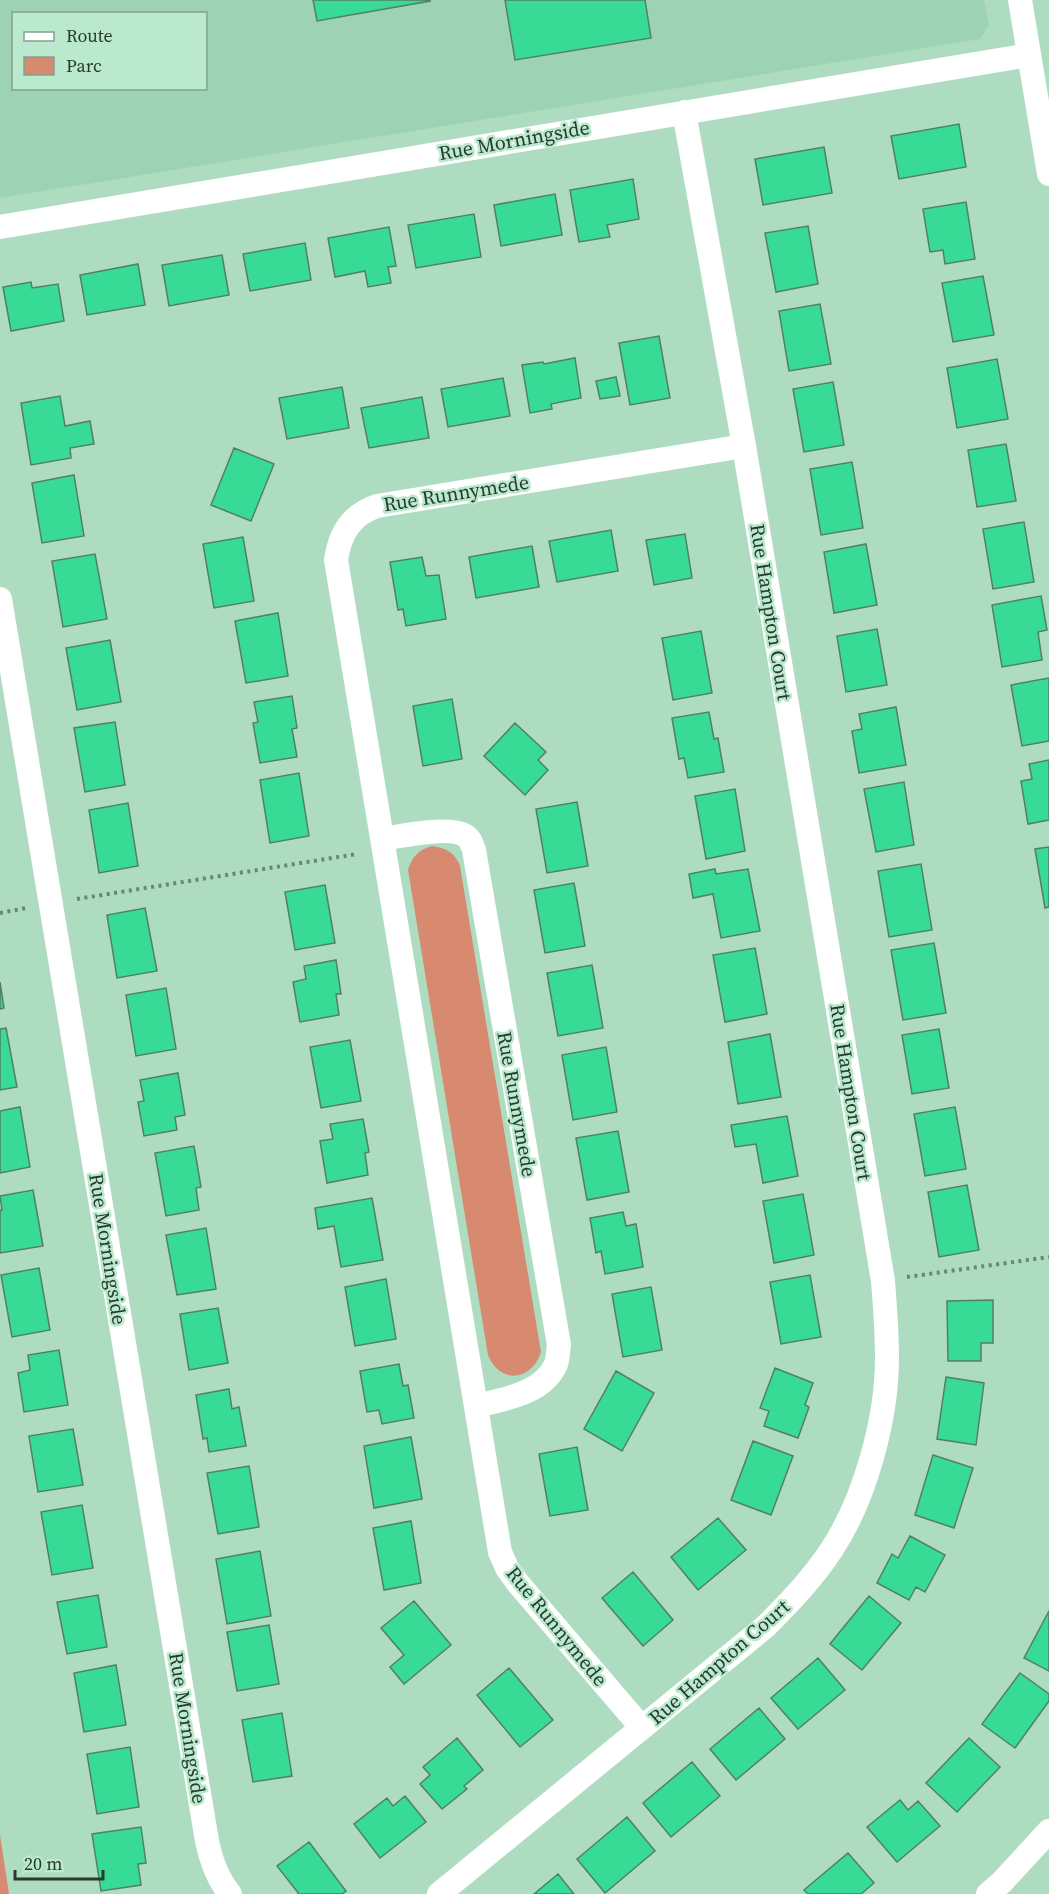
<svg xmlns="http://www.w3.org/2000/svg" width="1049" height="1894" viewBox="0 0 1049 1894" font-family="'Source Serif 4',serif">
<rect width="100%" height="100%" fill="#addcc1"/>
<path fill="#9dd3b4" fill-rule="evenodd" d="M0,0H984L989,25L980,39L0,198ZM14,14H206V88H14Z"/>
<path fill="#d78a6f" d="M432,846C447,848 455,853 460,866L541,1352C532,1381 500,1385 488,1355L408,870C412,857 418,850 432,846Z
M0,1835L9,1894H0Z"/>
<path fill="#38db96" stroke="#537f68" stroke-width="1.5" d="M313,0H430V1L317,21Z
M505,0H645L651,38L515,60Z
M959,124L966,167L899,179L891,136Z
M824,147L832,193L763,205L755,159Z
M633,179L639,219L607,225L610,237L579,242L570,190Z
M555,194L562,235L501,246L494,205Z
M966,202L975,259L945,264L943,250L930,252L923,209Z
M474,214L481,257L416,268L408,225Z
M808,226L818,284L776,292L765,233Z
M389,227L396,266L388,267L391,283L368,287L365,271L335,277L328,238Z
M305,243L311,280L250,291L243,254Z
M222,255L229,295L169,306L162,265Z
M138,264L145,305L87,315L80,275Z
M983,276L994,335L953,342L942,283Z
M31,282L32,288L58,284L64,321L11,331L3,287Z
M820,304L831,364L789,371L779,311Z
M659,336L670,398L630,405L619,343Z
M575,358L581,398L551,404L552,409L530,413L522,365L543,362L544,364Z
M997,359L1008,419L957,428L947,368Z
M616,377L620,396L600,399L596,381Z
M503,378L510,416L448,427L441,389Z
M833,382L844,445L804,452L793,389Z
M342,387L349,428L287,439L279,398Z
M60,396L65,426L90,421L94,444L70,448L71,458L31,465L21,403Z
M422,397L429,438L369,448L361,408Z
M1006,444L1016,501L977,507L968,450Z
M234,448L274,464L251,521L211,505Z
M852,462L863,528L821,535L810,469Z
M74,475L84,536L42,543L32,483Z
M1024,522L1034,582L993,589L983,529Z
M611,530L618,571L557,582L549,541Z
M685,534L692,578L654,585L646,540Z
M243,537L254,601L214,608L203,544Z
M866,544L877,605L834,613L824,552Z
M532,546L539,587L476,598L469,557Z
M95,554L107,619L63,627L52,561Z
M422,557L426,576L439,575L446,619L406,626L403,609L398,610L390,562Z
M1041,596L1047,630L1038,632L1042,660L1002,667L992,605Z
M278,613L288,676L246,683L235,621Z
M877,629L887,685L846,692L837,636Z
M701,631L712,693L673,700L662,638Z
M110,640L121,702L77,710L66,648Z
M1049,678V741L1022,746L1011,685Z
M292,696L297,728L292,729L297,757L260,763L253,723L258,722L254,702Z
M452,699L462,759L423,766L413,706Z
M896,707L906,765L859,773L852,731L862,729L859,714Z
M709,712L714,739L718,738L724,772L688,778L684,758L679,759L672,718Z
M115,722L125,785L85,792L74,728Z
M515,723L546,752L538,760L548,770L525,795L484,756Z
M1049,760V820L1028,824L1021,781L1032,779L1029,764Z
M299,773L309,836L270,843L260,780Z
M904,782L914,845L876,852L864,789Z
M735,789L745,851L706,859L695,796Z
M577,802L588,866L547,873L536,809Z
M128,803L138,866L99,873L89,810Z
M1049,847V907L1045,908L1035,849Z
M921,864L932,930L889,937L878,871Z
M715,869L716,874L748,869L760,931L721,938L713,894L693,898L689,874Z
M574,883L585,946L545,953L534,890Z
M325,885L335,943L295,950L285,892Z
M145,908L157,971L117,978L107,915Z
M934,943L946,1013L903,1020L891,950Z
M755,948L767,1014L725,1022L713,955Z
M336,960L341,994H336L339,1015L300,1022L293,982L306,979L304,966Z
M592,965L603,1028L558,1036L547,973Z
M0,982L4,1008L0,1009Z
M166,988L176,1049L136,1056L126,995Z
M6,1028L17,1087L0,1090V1029Z
M939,1029L949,1088L912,1094L902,1035Z
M770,1034L781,1097L738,1104L728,1042Z
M350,1040L361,1101L321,1108L310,1047Z
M606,1047L617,1112L573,1120L562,1055Z
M178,1073L185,1115L175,1117L177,1130L144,1136L138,1102L144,1101L140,1080Z
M20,1107L30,1167L0,1173V1111Z
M955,1107L966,1169L925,1176L914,1114Z
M787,1116L798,1176L763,1183L756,1144L735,1147L731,1125Z
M363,1119L369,1152L365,1153L368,1175L327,1183L320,1141L333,1139L330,1124Z
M618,1131L629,1192L587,1200L576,1138Z
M194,1146L201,1187L196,1188L199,1210L166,1216L155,1153Z
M967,1185L979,1250L939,1257L928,1192Z
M33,1190L43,1246L0,1253V1210H2L0,1196Z
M803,1194L814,1255L774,1263L763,1201Z
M372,1198L383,1260L341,1267L334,1226L318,1229L315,1208Z
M623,1212L626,1226L636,1224L643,1267L605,1274L601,1251L596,1253L590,1218Z
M206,1228L216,1289L177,1295L166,1235Z
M39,1268L50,1330L12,1337L1,1275Z
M810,1275L821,1337L781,1344L770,1282Z
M386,1279L396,1339L355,1346L345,1287Z
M651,1287L662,1350L623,1357L612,1294Z
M993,1300V1343H981V1361H948L947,1301Z
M218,1308L228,1363L189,1370L180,1314Z
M59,1350L68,1405L24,1412L18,1373L30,1370L28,1355Z
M399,1364L403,1386L408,1385L414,1418L382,1424L379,1410L367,1412L360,1371Z
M775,1368L813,1383L805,1405L809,1407L798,1438L764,1426L769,1411L760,1408Z
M616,1371L654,1393L622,1451L584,1429Z
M946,1377L984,1383L976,1445L937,1439Z
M229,1389L232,1409L239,1407L246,1446L209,1452L207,1438L203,1439L196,1395Z
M73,1429L83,1485L38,1492L29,1436Z
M411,1437L422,1499L374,1508L364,1446Z
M753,1441L793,1456L771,1515L731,1500Z
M577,1447L588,1510L550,1516L539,1454Z
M933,1455L973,1468L954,1528L915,1515Z
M249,1466L259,1527L218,1534L207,1473Z
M82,1505L93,1568L52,1575L41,1512Z
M718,1518L746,1550L698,1590L671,1557Z
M411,1521L421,1583L384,1590L373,1528Z
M910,1536L945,1555L925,1592L916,1587L909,1600L877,1583L892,1554L898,1558Z
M260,1551L271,1616L227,1624L216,1559Z
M633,1572L673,1620L643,1646L602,1598Z
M98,1595L107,1647L67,1654L57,1602Z
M869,1596L901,1623L862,1670L830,1644Z
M414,1601L451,1645L404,1684L390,1667L404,1655L381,1628Z
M1049,1611V1671L1024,1658Z
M269,1625L279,1684L237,1691L227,1632Z
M818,1658L845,1690L798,1729L771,1698Z
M116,1665L126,1725L84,1732L74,1673Z
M509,1668L553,1720L520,1747L477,1695Z
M1020,1673L1049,1694V1701L1015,1748L982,1724Z
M759,1708L785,1739L736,1780L710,1749Z
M282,1713L292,1776L253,1782L242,1720Z
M457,1738L483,1770L464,1786L467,1789L442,1809L420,1784L430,1775L423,1767Z
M969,1738L1000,1767L957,1812L926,1783Z
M130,1747L139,1807L97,1814L87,1754Z
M692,1762L720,1796L671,1837L643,1803Z
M405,1796L426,1822L380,1858L354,1824L387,1798L393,1806Z
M900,1800L908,1810L918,1801L940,1826L897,1862L867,1827Z
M627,1817L655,1851L605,1893L577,1859Z
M141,1827L146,1863L138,1864L141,1885L101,1891L92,1834Z
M309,1842L346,1891L342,1894H299L277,1866Z
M848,1853L874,1883L861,1894H808L804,1890Z
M558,1874L574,1894H534Z"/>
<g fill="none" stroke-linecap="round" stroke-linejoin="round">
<path stroke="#678875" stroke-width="4" stroke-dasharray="3 4.5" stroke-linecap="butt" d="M77,899L357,854
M0,913L26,908
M907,1277L1049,1257"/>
<path stroke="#fff" stroke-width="24" d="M1020,0L1049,174
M0,227L1029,55
M0,599L207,1841C211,1861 217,1878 230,1894
M383,839C400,836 450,826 464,835C470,838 472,844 474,850L559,1345C558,1351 558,1358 556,1364C543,1394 504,1399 476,1406
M642,1728L517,1582L507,1568L500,1552L336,560C340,533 351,515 377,506L744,446
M439,1894L766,1626C790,1602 813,1578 832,1549C865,1499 887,1419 887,1358C887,1332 885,1306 883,1281L744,446L684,112
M988,1894L1002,1882L1049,1831"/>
</g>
<g text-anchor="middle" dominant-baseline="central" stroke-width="5" stroke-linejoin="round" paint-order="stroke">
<g font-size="20" fill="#273a2f" stroke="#bae9ce">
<text transform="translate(514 140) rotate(-10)">Rue Morningside</text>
<text transform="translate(456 493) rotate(-9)">Rue Runnymede</text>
<text transform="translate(771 612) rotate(81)">Rue Hampton Court</text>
<text transform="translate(851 1092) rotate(81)">Rue Hampton Court</text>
<text transform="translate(517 1104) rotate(80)">Rue Runnymede</text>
<text transform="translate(108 1249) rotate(81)">Rue Morningside</text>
<text transform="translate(557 1626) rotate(51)">Rue Runnymede</text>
<text transform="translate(719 1662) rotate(-41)">Rue Hampton Court</text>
<text transform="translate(188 1728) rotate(81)">Rue Morningside</text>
</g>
</g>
<rect x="12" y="12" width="195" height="78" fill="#bae9ce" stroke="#7fa38e" stroke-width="1.5"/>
<rect x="24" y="32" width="30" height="9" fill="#ffffff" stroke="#7fa38e" stroke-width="1.5"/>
<text x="66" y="42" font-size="18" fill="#273a2f">Route</text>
<rect x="24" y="57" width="30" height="18" fill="#d78a6f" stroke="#7fa38e" stroke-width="1.5"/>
<text x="66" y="72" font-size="18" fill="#273a2f">Parc</text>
<path d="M15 1870v9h88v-9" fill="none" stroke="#273a2f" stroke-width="3"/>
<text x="24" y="1870" font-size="18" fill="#273a2f" stroke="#bae9ce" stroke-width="4.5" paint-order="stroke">20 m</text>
</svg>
